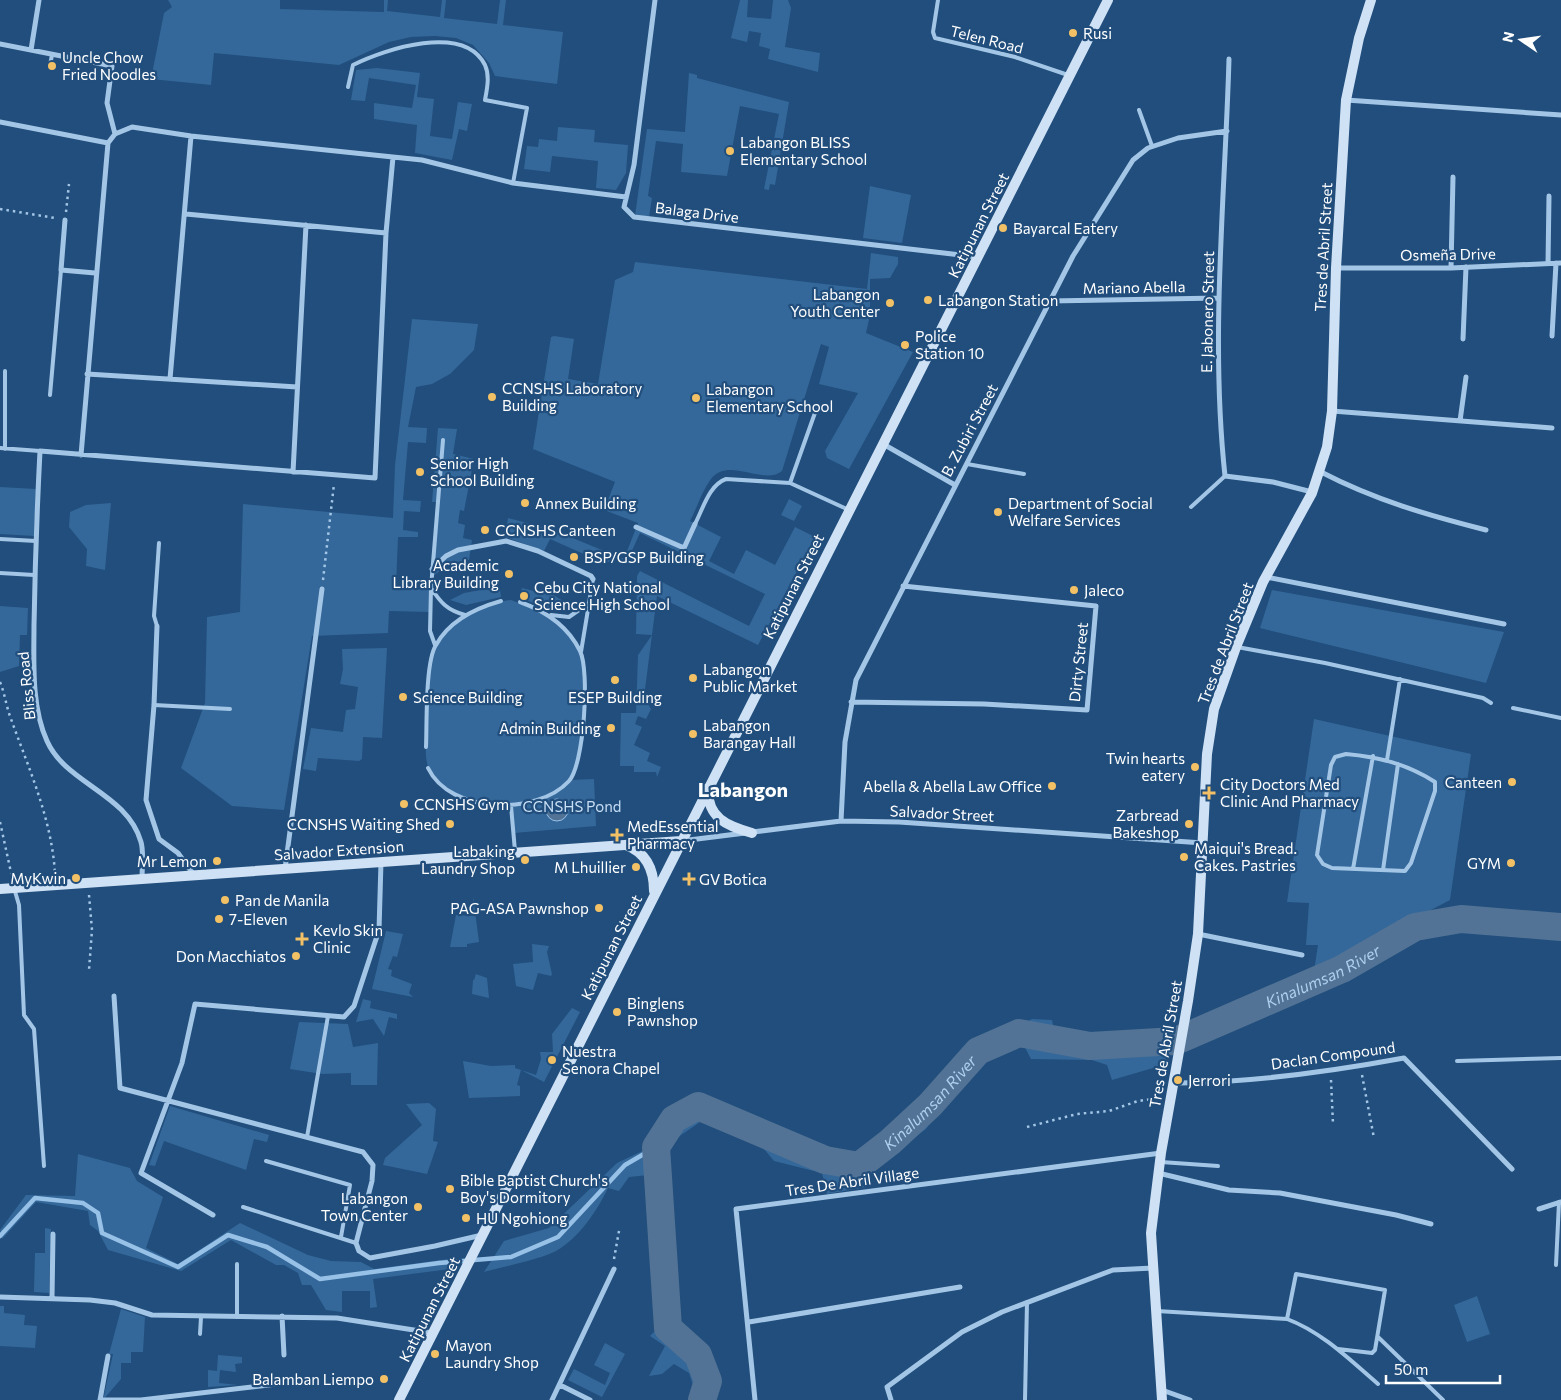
<svg xmlns="http://www.w3.org/2000/svg" width="1561" height="1400" viewBox="0 0 1561 1400" font-family="Commissioner,sans-serif">
<rect width="100%" height="100%" fill="#214e7c"/>
<path fill="#34689a" d="M168,0H280V9L384,12V0H388L387,11L440,17L442,0H446L444,18L497,24L500,0H506L503,25L563,32L557,84L495,76L489,63L473,45L456,38L435,36L411,37L389,42L339,65L214,53L211,85L151,79L164,13L172,7Z
M740,0H748L747,17L771,19L773,0H788L791,8L785,47L820,53L818,72L768,59L770,49L759,46L761,33L749,31L747,42L731,38Z
M377,68L420,73L417,97L434,99L430,136L452,139L458,102L472,104L467,131L459,129L452,160L415,153L417,125L374,119V103L412,108L416,85L369,78L365,101L351,100L356,70Z
M689,73L697,75V78L789,102L775,185L770,184L769,190L764,189L779,114L740,106L727,176L681,172L683,144L656,141L648,196L652,198L649,217L635,216L647,129L685,132Z
M558,127L595,130L594,142L628,145L626,173L616,190L596,188L598,161L552,156L550,172L524,169L527,146L538,147L539,139L557,141Z
M870,186L911,195L902,243L863,238Z
M871,253L898,257V264L890,278L870,279V315L866,333L913,352L849,469L827,458L825,451L858,393L819,384L829,347L821,344L782,471C764,486 728,456 711,479C702,491 697,508 690,521L721,537L709,561L734,574L746,550L775,565L795,527L815,537L758,645L657,596L644,697L651,709L646,719L638,716L635,724L642,727L634,745L650,753L647,761L661,767L657,777L656,772H634V766H620L621,713H636L638,655L652,635L636,634L637,576L640,571L749,626L765,594L640,533L626,564L617,560L604,563L550,539L544,551L505,537L508,518L553,530L624,559L638,523L604,510L615,482L533,449L551,337L554,336L574,339L568,379L598,384L615,280L633,272L635,262L867,289Z
M412,319L478,324L474,350L450,374L432,384L416,387L408,427L427,428L426,443L408,442L403,500L421,501L420,512L404,511L403,530L418,532V537H398L396,588L431,590L430,612L389,611L388,633L312,636L284,810L232,806L181,768L205,703L207,617L240,612L243,504L393,518L395,465Z
M438,428L457,429L453,454L474,459L464,511L460,510L458,523L465,525L463,538L472,540L469,560L452,563L431,577L437,502H432Z
M0,487L36,489L34,536L0,534Z
M789,499L802,506L794,521L781,515Z
M111,503L105,570L86,566L87,549L69,527L70,512L86,505Z
M522,588L545,594L547,591L571,606C550,617 541,604 520,598Z
M486,589H500L501,597L466,605L450,600L464,593Z
M1272,590L1504,632L1486,683L1260,628Z
M511,600L550,615L566,630L581,652L585,689L580,755L570,780L594,779L596,826L514,833L511,806C484,804 449,799 432,775C422,761 427,737 427,722C429,699 425,667 435,646C446,623 486,602 511,600Z
M0,606L28,608L27,635H20L19,666L0,672Z
M387,648L382,738L363,737L362,759L359,761L318,758L316,771L303,769L311,728L343,732L346,710L355,709L358,687L340,684L343,669L342,649Z
M1314,719L1471,754L1450,900L1314,971L1318,945H1306L1309,903L1287,902Z
M473,896L479,942L467,944V947H450L456,915L473,916Z
M386,931L403,934L397,957L393,956L388,969L392,970L391,976L412,984L409,993L413,997L372,989Z
M532,944L549,946L547,952L552,974L551,976L538,973L533,990L516,986L513,964L533,962Z
M476,974L487,978L489,998L472,994L473,980H474Z
M363,999L371,1001L370,1008L397,1014V1019L389,1017L384,1036L373,1019L356,1022Z
M572,1008L580,1012L544,1082L521,1070L517,1085L520,1086V1096L469,1098L463,1061L491,1066L515,1065V1068L536,1075L541,1059L540,1052H553L552,1034Z
M1032,1019L1052,1020L1054,1030L1098,1042L1171,1038L1167,1064L1112,1080L1107,1065L1092,1060L1031,1059L1021,1040L986,1055L955,1088L926,1129L866,1173V1187L827,1194L822,1173L774,1161L764,1149L703,1120L665,1146L667,1172L662,1173L669,1315C701,1344 718,1352 711,1400H698L689,1373L674,1364L662,1374L649,1376L665,1346L650,1336L666,1320L659,1217L652,1185L658,1174L629,1177L619,1191L608,1188C597,1211 579,1238 556,1251C541,1259 502,1267 484,1272L504,1241L549,1228L617,1163L653,1146L670,1117L695,1105L699,1096L775,1124L786,1141L823,1156L851,1159L871,1152L938,1089L979,1038L1016,1027Z
M299,1022L348,1024L353,1047L378,1043L377,1085H351V1073L322,1074L290,1069Z
M429,1103L436,1109L433,1141L438,1142L427,1174L383,1165L385,1158L422,1125L406,1104Z
M170,1106L269,1135L267,1142L254,1139L246,1170L164,1141L155,1166L149,1165Z
M78,1154L130,1168L137,1181L163,1197L146,1248L178,1264L240,1223L308,1255L331,1261L361,1262L374,1269L456,1258L450,1269L373,1279L377,1307L370,1308V1291H342V1312L326,1310L311,1285H302L298,1273L284,1265H276L231,1240L181,1271L108,1250L98,1231L90,1225L88,1211L36,1202L2,1239L0,1230L26,1195L75,1196Z
M45,1228L51,1229L49,1293L34,1292L35,1253H45Z
M1477,1296L1490,1334L1467,1342L1454,1305Z
M0,1306H4V1313L25,1315L24,1325L37,1326L35,1348L0,1346Z
M121,1309L145,1317L143,1352H131V1363H121V1379L103,1400L113,1354H109Z
M605,1343L625,1354L602,1397L568,1380L574,1369L605,1385L610,1373L594,1365Z
M218,1355L242,1357V1363L235,1364L236,1372L220,1370L219,1383L238,1385L208,1387V1370L217,1371Z"/>
<path fill="#527395" stroke="#98c1e7" d="M546 810a11 11 0 1 1 22 0a11 11 0 1 1-22 0Z"/>
<g fill="none" stroke-linecap="round" stroke-linejoin="round">
<path stroke="#98c1e7" stroke-width="4.5" d="M0,1236L35,1198L83,1203L98,1213L102,1233L178,1267L228,1235L267,1247L320,1279L439,1263L511,1257L558,1237L625,1165L656,1147"/>
<path stroke="#527395" stroke-width="28" id="s1" d="M702,1400L708,1381L698,1355L668,1328L656,1147L674,1119L698,1106L825,1160L859,1166L890,1142L930,1105L978,1051L1019,1033L1090,1046L1176,1041L1342,969L1415,927L1461,919L1561,927"/>
<path stroke="#a4c6e6" stroke-width="2.5" stroke-dasharray="2.5 4" stroke-linecap="butt" d="M0,209L55,218
M66,212L69,184
M323,580L334,484
M0,682C5,694 6,706 11,719C29,769 52,820 55,874
M0,822L12,877
M89,895L92,930L89,970
M1362,1075L1374,1138
M1331,1080L1333,1124
M1027,1127L1077,1114L1109,1111L1138,1101L1159,1098
M614,1259L619,1231"/>
<path stroke="#a4c6e6" stroke-width="4" d="M938,0L933,32L935,38L1015,57L1068,75
M50,65L52,55
M348,87L353,65C385,49 464,23 485,65C490,76 487,89 485,100L527,108L513,183
M1139,110L1152,146
M50,395L61,270
M0,448L40,451
M5,449V371
M967,464L1024,474
M790,483L816,410
M1191,507L1225,476
M695,524C703,509 709,485 726,479L790,483L849,510
M0,539L36,541
M0,573L34,575
M431,588C441,603 447,610 465,615
M551,615L569,617L589,603
M157,626L154,616L159,543
M435,645L430,631L431,588L443,440
M1237,647L1325,663L1483,698L1491,703
M581,652L593,579
M154,705L230,709
M1513,708L1561,718
M426,747C427,725 425,662 436,645C449,621 476,608 501,601
M1346,754C1379,757 1407,764 1435,782V791L1411,863L1405,871L1332,868L1323,864L1317,855L1331,765L1335,757Z
M1387,760L1400,679
M428,768C450,814 537,816 569,781C584,765 590,671 580,651C568,626 545,611 520,602
M511,806L515,851
M1353,869L1373,756
M1383,870L1398,764
M14,888L19,905L24,1015L34,1029L44,1166
M1457,1061L1561,1058
M307,1137L328,1016
M266,1161L350,1185L341,1237
M1161,1162L1218,1166
M243,1207L356,1243
M1556,1265L1559,1202
M1157,1311L1287,1319C1322,1332 1350,1360 1378,1384
M237,1317V1264
M1287,1319L1296,1274L1385,1290L1375,1350L1372,1353L1338,1349
M200,1334L201,1317
M1378,1337L1443,1400
M1025,1400L1027,1302"/>
<path stroke="#a4c6e6" stroke-width="5" d="M655,0L634,165L624,207L634,217L978,257
M0,44L112,66L107,103L115,134
M31,50L39,0
M1229,59C1225,198 1210,337 1225,476L1273,482L1312,492
M1346,100L1561,115
M0,122L108,143
M186,214L386,233
M65,220L61,270L95,273
M1548,264L1549,196
M1336,268H1451L1561,263
M1451,268L1453,177
M1050,301L1219,298
M1552,336L1556,263
M1463,339L1466,267
M87,374L297,387
M170,379L191,136
M1332,411L1552,428
M1460,421L1466,377
M883,444L955,485
M81,455L108,143L115,134L132,127L191,136L393,157L422,160L513,183L626,197
M293,472L306,225
M1321,472C1375,500 1427,515 1486,530
M636,527L684,548L695,524
M432,569L446,556L458,550L506,541L538,551L591,576L593,579
M1266,577L1504,624
M157,626L154,705L146,800L159,839L178,853L194,875
M851,702L984,704L1087,710L1096,606L903,586
M841,821L845,742L856,680L1073,256L1133,160L1148,148L1178,138L1227,131
M681,841L841,821L899,822L1203,843
M285,869L322,589
M142,879C142,868 144,852 141,842C127,793 66,784 47,741C31,706 34,662 34,625C35,567 37,509 40,451L375,478L386,233L393,157
M1198,934L1302,955
M114,996L120,1088L363,1152L373,1165L372,1181L356,1243L359,1251L370,1258L435,1246L482,1235
M1173,1083C1250,1083 1328,1072 1404,1058L1512,1169
M1158,1173L1229,1190L1280,1193L1396,1215L1431,1224
M1539,1209L1561,1202
M213,1215L141,1173L182,1063L195,1004L344,1017L354,1006L379,930L381,862
M0,1297L90,1300L115,1303L152,1315L337,1318L433,1333
M52,1298L53,1234
M282,1316L284,1355
M749,1322L960,1287
M560,1385L590,1400
M1162,1390L1190,1400
M100,1400H141L285,1383
M100,1400L108,1356
M552,1400L614,1269
M755,1400L736,1209L1161,1153
M891,1400L887,1387L962,1332L1002,1312L1113,1270L1153,1268"/>
<path stroke="#cee1f5" stroke-width="10" d="M708,788C707,818 727,826 752,833
M626,845C647,853 654,870 654,891
M0,889L681,841
M399,1400L1108,0
M1162,1400L1151,1233L1161,1153L1188,1001L1198,934L1207,754L1214,709L1236,647L1263,582L1312,493L1327,447L1332,411L1336,268L1346,100L1359,38L1371,0"/>
</g>
<g fill="#f2c166" stroke="#214e7c" stroke-width="2">
<circle cx="1073" cy="33" r="5"/>
<circle cx="52" cy="66" r="5"/>
<circle cx="730" cy="151" r="5"/>
<circle cx="1003" cy="228" r="5"/>
<circle cx="928" cy="300" r="5"/>
<circle cx="890" cy="303" r="5"/>
<circle cx="905" cy="345" r="5"/>
<circle cx="492" cy="397" r="5"/>
<circle cx="696" cy="398" r="5"/>
<circle cx="420" cy="472" r="5"/>
<circle cx="525" cy="503" r="5"/>
<circle cx="998" cy="512" r="5"/>
<circle cx="485" cy="530" r="5"/>
<circle cx="574" cy="557" r="5"/>
<circle cx="509" cy="574" r="5"/>
<circle cx="1074" cy="590" r="5"/>
<circle cx="524" cy="596" r="5"/>
<circle cx="693" cy="678" r="5"/>
<circle cx="615" cy="680" r="5"/>
<circle cx="403" cy="697" r="5"/>
<circle cx="611" cy="728" r="5"/>
<circle cx="693" cy="734" r="5"/>
<circle cx="1195" cy="767" r="5"/>
<circle cx="1512" cy="782" r="5"/>
<circle cx="1052" cy="786" r="5"/>
<path d="M1206.5 785.5h5v5h5v5h-5v5h-5v-5h-5v-5h5z"/>
<circle cx="404" cy="804" r="5"/>
<circle cx="450" cy="824" r="5"/>
<circle cx="1189" cy="824" r="5"/>
<path d="M614.5 827.5h5v5h5v5h-5v5h-5v-5h-5v-5h5z"/>
<circle cx="1184" cy="857" r="5"/>
<circle cx="525" cy="860" r="5"/>
<circle cx="217" cy="861" r="5"/>
<circle cx="1511" cy="863" r="5"/>
<circle cx="636" cy="867" r="5"/>
<circle cx="76" cy="878" r="5"/>
<path d="M686.5 871.5h5v5h5v5h-5v5h-5v-5h-5v-5h5z"/>
<circle cx="225" cy="900" r="5"/>
<circle cx="599" cy="908" r="5"/>
<circle cx="219" cy="919" r="5"/>
<path d="M299.5 931.5h5v5h5v5h-5v5h-5v-5h-5v-5h5z"/>
<circle cx="296" cy="956" r="5"/>
<circle cx="617" cy="1012" r="5"/>
<circle cx="552" cy="1060" r="5"/>
<circle cx="1178" cy="1080" r="5"/>
<circle cx="450" cy="1189" r="5"/>
<circle cx="418" cy="1207" r="5"/>
<circle cx="466" cy="1218" r="5"/>
<circle cx="435" cy="1354" r="5"/>
<circle cx="384" cy="1379" r="5"/>
</g>
<g text-anchor="middle" dominant-baseline="central" stroke-width="4.5" stroke-linejoin="round" paint-order="stroke">
<g font-size="15" fill="#fff" stroke="#214e7c" text-anchor="start">
<text x="1083" y="33">Rusi</text>
<text x="62" y="57">Uncle Chow<tspan x="62" dy="17">Fried Noodles</tspan></text>
<text x="740" y="142">Labangon BLISS<tspan x="740" dy="17">Elementary School</tspan></text>
<text x="1013" y="228">Bayarcal Eatery</text>
<text x="880" y="294" text-anchor="end">Labangon<tspan x="880" dy="17">Youth Center</tspan></text>
<text x="938" y="300">Labangon Station</text>
<text x="915" y="336">Police<tspan x="915" dy="17">Station 10</tspan></text>
<text x="502" y="388">CCNSHS Laboratory<tspan x="502" dy="17">Building</tspan></text>
<text x="706" y="389">Labangon<tspan x="706" dy="17">Elementary School</tspan></text>
<text x="430" y="463">Senior High<tspan x="430" dy="17">School Building</tspan></text>
<text x="535" y="503">Annex Building</text>
<text x="1008" y="503">Department of Social<tspan x="1008" dy="17">Welfare Services</tspan></text>
<text x="495" y="530">CCNSHS Canteen</text>
<text x="584" y="557">BSP/GSP Building</text>
<text x="499" y="565" text-anchor="end">Academic<tspan x="499" dy="17">Library Building</tspan></text>
<text x="534" y="587">Cebu City National<tspan x="534" dy="17">Science High School</tspan></text>
<text x="1084" y="590">Jaleco</text>
<text x="703" y="669">Labangon<tspan x="703" dy="17">Public Market</tspan></text>
<text x="413" y="697">Science Building</text>
<text x="615" y="697" text-anchor="middle">ESEP Building</text>
<text x="703" y="725">Labangon<tspan x="703" dy="17">Barangay Hall</tspan></text>
<text x="601" y="728" text-anchor="end">Admin Building</text>
<text x="1185" y="758" text-anchor="end">Twin hearts<tspan x="1185" dy="17">eatery</tspan></text>
<text x="1502" y="782" text-anchor="end">Canteen</text>
<text x="1220" y="784">City Doctors Med<tspan x="1220" dy="17">Clinic And Pharmacy</tspan></text>
<text x="1042" y="786" text-anchor="end">Abella &amp; Abella Law Office</text>
<text x="414" y="804">CCNSHS Gym</text>
<text x="1179" y="815" text-anchor="end">Zarbread<tspan x="1179" dy="17">Bakeshop</tspan></text>
<text x="440" y="824" text-anchor="end">CCNSHS Waiting Shed</text>
<text x="627" y="826">MedEssential<tspan x="627" dy="17">Pharmacy</tspan></text>
<text x="1194" y="848">Maiqui's Bread.<tspan x="1194" dy="17">Cakes. Pastries</tspan></text>
<text x="515" y="851" text-anchor="end">Labaking<tspan x="515" dy="17">Laundry Shop</tspan></text>
<text x="207" y="861" text-anchor="end">Mr Lemon</text>
<text x="1501" y="863" text-anchor="end">GYM</text>
<text x="626" y="867" text-anchor="end">M Lhuillier</text>
<text x="66" y="878" text-anchor="end">MyKwin</text>
<text x="699" y="879">GV Botica</text>
<text x="235" y="900">Pan de Manila</text>
<text x="589" y="908" text-anchor="end">PAG-ASA Pawnshop</text>
<text x="229" y="919">7-Eleven</text>
<text x="313" y="930">Kevlo Skin<tspan x="313" dy="17">Clinic</tspan></text>
<text x="286" y="956" text-anchor="end">Don Macchiatos</text>
<text x="627" y="1003">Binglens<tspan x="627" dy="17">Pawnshop</tspan></text>
<text x="562" y="1051">Nuestra<tspan x="562" dy="17">Senora Chapel</tspan></text>
<text x="1188" y="1080">Jerrori</text>
<text x="460" y="1180">Bible Baptist Church's<tspan x="460" dy="17">Boy's Dormitory</tspan></text>
<text x="408" y="1198" text-anchor="end">Labangon<tspan x="408" dy="17">Town Center</tspan></text>
<text x="476" y="1218">HU Ngohiong</text>
<text x="445" y="1345">Mayon<tspan x="445" dy="17">Laundry Shop</tspan></text>
<text x="374" y="1379" text-anchor="end">Balamban Liempo</text>
</g>
<g font-size="15" fill="#fff" stroke="#214e7c">
<text transform="translate(987 39) rotate(14)">Telen Road</text>
<text transform="translate(697 212) rotate(7)">Balaga Drive</text>
<text transform="translate(978 225) rotate(-63)">Katipunan Street</text>
<text transform="translate(1323 247) rotate(-87)">Tres de Abril Street</text>
<text transform="translate(1448 254) rotate(-1)">Osmeña Drive</text>
<text transform="translate(1134 287) rotate(-1)">Mariano Abella</text>
<text transform="translate(1207 312) rotate(-89)">E. Jabonero Street</text>
<text transform="translate(969 430) rotate(-62)">B. Zubiri Street</text>
<text transform="translate(793 586) rotate(-63)">Katipunan Street</text>
<text transform="translate(1225 643) rotate(-69)">Tres de Abril Street</text>
<text transform="translate(1078 662) rotate(-84)">Dirty Street</text>
<text transform="translate(26 686) rotate(-96)">Bliss Road</text>
<text transform="translate(942 813) rotate(3)">Salvador Street</text>
<text transform="translate(339 850) rotate(-4)">Salvador Extension</text>
<text transform="translate(611 947) rotate(-63)">Katipunan Street</text>
<text transform="translate(1165 1044) rotate(-80)">Tres de Abril Street</text>
<text transform="translate(1333 1055) rotate(-8)">Daclan Compound</text>
<text transform="translate(852 1181) rotate(-8)">Tres De Abril Village</text>
<text transform="translate(429 1309) rotate(-63)">Katipunan Street</text>
</g>
<g font-size="15" fill="#c7def5" stroke="#214e7c">
<text x="572" y="806">CCNSHS Pond</text>
</g>
<g font-size="16" font-style="italic" fill="#afcfee" stroke="#214e7c">
<text stroke="none"><textPath href="#s1" startOffset="1032">Kinalumsan River</textPath></text>
<text stroke="none"><textPath href="#s1" startOffset="598">Kinalumsan River</textPath></text>
</g>
<g font-size="20" font-weight="bold" fill="#fff" stroke="#214e7c">
<text x="743" y="789">Labangon</text>
</g>
</g>
<g transform="translate(1521 40) rotate(283)" stroke="#214e7c" stroke-width="4" paint-order="stroke">
<path d="M0-4L9 19L0 12L-9 19Z" fill="#ffffff"/>
<text y="-8" font-size="14" font-weight="bold" text-anchor="middle" fill="#ffffff">N</text>
</g>
<path d="M1386 1375v8h114v-8" fill="none" stroke="#ffffff" stroke-width="2.5"/>
<text x="1394" y="1375" font-size="15" fill="#ffffff" stroke="#214e7c" stroke-width="4" paint-order="stroke">50 m</text>
</svg>
